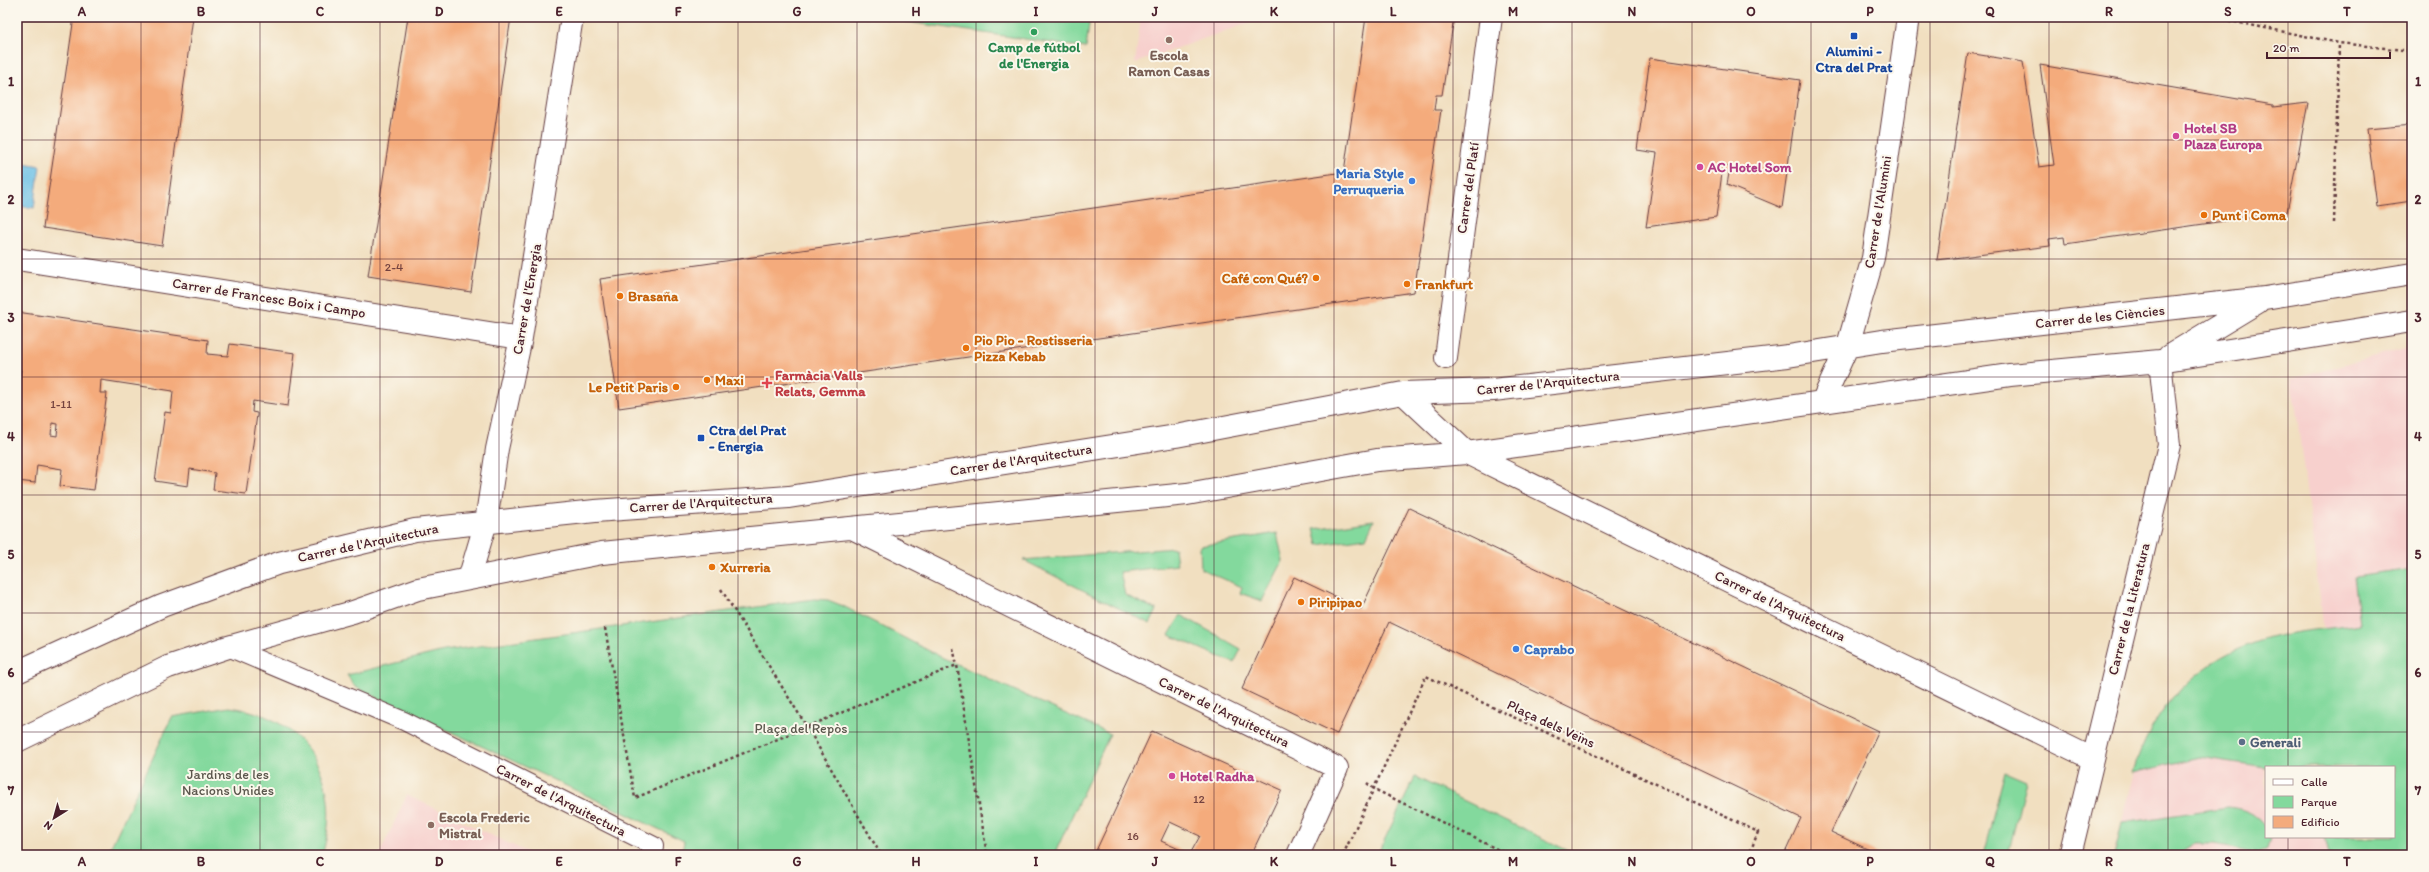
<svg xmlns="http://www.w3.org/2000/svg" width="2429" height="872" viewBox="0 0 2429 872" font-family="Itim,sans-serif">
<rect width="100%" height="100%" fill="#fbf7ec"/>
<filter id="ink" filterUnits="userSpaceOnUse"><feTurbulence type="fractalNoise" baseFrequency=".025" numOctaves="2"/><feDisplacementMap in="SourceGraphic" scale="8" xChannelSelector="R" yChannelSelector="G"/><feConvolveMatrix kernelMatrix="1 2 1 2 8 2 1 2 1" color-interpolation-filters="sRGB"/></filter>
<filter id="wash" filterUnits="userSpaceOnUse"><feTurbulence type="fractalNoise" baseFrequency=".012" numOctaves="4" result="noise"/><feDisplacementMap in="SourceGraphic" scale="16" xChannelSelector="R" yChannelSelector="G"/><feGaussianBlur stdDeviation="0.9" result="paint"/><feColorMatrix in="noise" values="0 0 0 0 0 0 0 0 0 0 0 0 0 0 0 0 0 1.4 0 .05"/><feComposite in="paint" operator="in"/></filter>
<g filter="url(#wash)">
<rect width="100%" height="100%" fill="#f1dfc0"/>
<path fill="#f7d0cd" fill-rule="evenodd" d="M1141,17H1265L1135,63Z
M2412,346V855H2113L2140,753L2162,711L2192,678L2230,653L2270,638L2324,630L2296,409L2290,379ZM2266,767H2394V837H2266Z
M407,795L533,855H379Z"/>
<path fill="#83d99d" stroke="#667c64" d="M874,17H1090L1086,48Z
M1374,520L1366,538L1318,545L1314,529Z
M1277,533L1283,561L1262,601L1240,593L1242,587L1201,569L1200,546Z
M1175,548L1177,565L1120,572L1125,595L1157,610L1150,624L1023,560Z
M2412,569V855H2328L2324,837H2394V767H2266L2199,757L2133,773C2153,705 2201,657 2270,638C2298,630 2331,629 2360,624L2354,577Z
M814,599L828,600L843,606L939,656L1110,734L1054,855H682L684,841L355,687L347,675L444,651Z
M1181,615L1241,649L1234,663L1169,635Z
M229,707C307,716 345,782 322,855H107L172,717Z
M2005,771L2026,780L2008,855H1983Z
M1415,777L1577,855H1377Z
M2228,807C2246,809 2266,816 2266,837H2270L2271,839L2268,849L2260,853L2214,844H2195L2177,855H2114L2122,823Z"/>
<path fill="#69bfe6" stroke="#5a6f88" d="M18,162L40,166L34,208L17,206Z"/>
<g id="blocks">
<path fill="#f4ab7c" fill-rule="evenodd" d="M74,17H193L162,246L43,228Z
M408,17H511L471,292L368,276Z
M1366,17H1454L1442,95H1436L1434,110H1441L1414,292L619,408L600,279L1344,172Z
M1968,53L2023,62L2039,167L2054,165L2040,65L2273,105V107L2308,103L2287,212L2065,244L2064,237L2049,239L2050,246L1937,260Z
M1650,58L1800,80L1782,208L1727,185L1730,167L1723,166L1716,217L1646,227L1657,153L1637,150Z
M2412,125V201L2377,206L2367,129Z
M17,312L208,340L207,354L228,356L230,344L295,353L288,406L253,401L252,412L257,413V415L246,494L213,490L215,473L190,469L188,486L155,481L165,412L171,413L173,391L101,380L100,393H107L94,490L60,486L62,469L37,465L35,483L17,481V393L21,370L17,369ZM52,423L58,424L57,436L51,435Z
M1409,508L1879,731L1831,832L1880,855H1784L1801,818L1389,622L1337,734L1242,689L1294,577L1361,609Z
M1152,731L1282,790L1251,855H1094ZM1170,822L1200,836L1190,854L1161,841Z"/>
</g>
</g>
<g filter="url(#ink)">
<use href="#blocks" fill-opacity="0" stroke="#633c41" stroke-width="1"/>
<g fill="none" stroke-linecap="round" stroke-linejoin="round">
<g stroke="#633c41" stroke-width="20">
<path id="lane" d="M228,647L404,721L654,846L652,855"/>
</g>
<g stroke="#633c41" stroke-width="24">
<path id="street" d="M17,259L521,338
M2169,356L2258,302
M1446,358L1491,17
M1403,393L1467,453L2093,759
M1823,400L1848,345L1873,258L1908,17
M852,528L1337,768L1298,855
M469,579L486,522L497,449L521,338L572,17
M17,672L162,606L279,563L415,530L595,511L789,497L1176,436L1403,393L1493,390L1788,356L1882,341L2265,298L2412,274
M17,741L168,667L228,647L353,612L418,589L602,553L1187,494L1377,460L1467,453L2010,375L2160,361L2412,321
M2070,855L2169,445L2160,361"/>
</g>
<path stroke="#633c41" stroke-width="2.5" stroke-dasharray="3 3" stroke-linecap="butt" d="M2211,17L2339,43L2412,51
M2334,223L2339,43
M721,589L807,727L881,855
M605,628L635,798L957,665L987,855
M953,648L957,665
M1367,783L1374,789L1509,855
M1343,855L1426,676L1758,832L1749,855"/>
<use href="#lane" stroke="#fff" stroke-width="18"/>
<use href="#street" stroke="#fff" stroke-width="22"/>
</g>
</g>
<path fill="none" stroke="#4a1f2b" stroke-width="1" stroke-opacity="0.55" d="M141,17V855M260,17V855M380,17V855M499,17V855M618,17V855M738,17V855M857,17V855M976,17V855M1095,17V855M1214,17V855M1334,17V855M1453,17V855M1572,17V855M1692,17V855M1811,17V855M1930,17V855M2049,17V855M2168,17V855M2288,17V767M17,140H2412M17,259H2412M17,377H2412M17,495H2412M17,613H2412M17,732H2412M2288,837V855"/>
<circle fill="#2e9e5b" stroke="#fbf7ec" stroke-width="1.5" cx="1034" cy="32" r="4"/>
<g fill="#1a4fb4" stroke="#fbf7ec" stroke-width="1.5">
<rect x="1850" y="32" width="8" height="8" rx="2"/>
<rect x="697" y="434" width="8" height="8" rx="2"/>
</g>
<g fill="#8d6e63" stroke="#fbf7ec" stroke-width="1.5">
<circle cx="1169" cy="40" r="4"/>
<circle cx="431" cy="825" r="4"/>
</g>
<g fill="#d1479c" stroke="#fbf7ec" stroke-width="1.5">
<circle cx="2176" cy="136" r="4"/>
<circle cx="1700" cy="167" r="4"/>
<circle cx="1172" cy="776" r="4"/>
</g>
<g fill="#3f7fe0" stroke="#fbf7ec" stroke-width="1.5">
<circle cx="1412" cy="181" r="4"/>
<circle cx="1516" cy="649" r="4"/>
</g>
<g fill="#e8710a" stroke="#fbf7ec" stroke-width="1.5">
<circle cx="2204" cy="215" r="4"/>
<circle cx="1316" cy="278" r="4"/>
<circle cx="1407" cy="284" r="4"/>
<circle cx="620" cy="296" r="4"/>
<circle cx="966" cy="348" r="4"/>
<circle cx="707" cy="380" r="4"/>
<circle cx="676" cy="387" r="4"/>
<circle cx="712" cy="567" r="4"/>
<circle cx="1301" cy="602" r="4"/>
</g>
<path fill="#e0444e" stroke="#fbf7ec" stroke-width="1.5" d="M765 377h4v4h4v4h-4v4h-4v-4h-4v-4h4z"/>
<circle fill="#5c6f8a" stroke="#fbf7ec" stroke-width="1.5" cx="2242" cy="742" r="4"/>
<g text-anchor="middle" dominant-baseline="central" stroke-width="4" stroke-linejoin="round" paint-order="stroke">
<g font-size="12" fill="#74423f">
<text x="394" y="267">2-4</text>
<text x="61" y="404">1-11</text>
<text x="1199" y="799">12</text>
<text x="1133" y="836">16</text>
</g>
<g font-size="14" font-weight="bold" fill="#27864d" stroke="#fbf7ec">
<text x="1034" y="47">Camp de fútbol<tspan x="1034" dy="16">de l'Energia</tspan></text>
</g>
<g font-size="14" font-weight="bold" fill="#164399" stroke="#fbf7ec">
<text x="1854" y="51">Alumini -<tspan x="1854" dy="16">Ctra del Prat</tspan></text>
<text x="709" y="430" text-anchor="start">Ctra del Prat<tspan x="709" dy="16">- Energia</tspan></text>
</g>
<g font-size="14" font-weight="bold" fill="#785e54" stroke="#fbf7ec">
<text x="1169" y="55">Escola<tspan x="1169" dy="16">Ramon Casas</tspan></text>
<text x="439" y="817" text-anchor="start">Escola Frederic<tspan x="439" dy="16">Mistral</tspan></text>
</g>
<g font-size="14" font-weight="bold" fill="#b23c85" stroke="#fbf7ec" text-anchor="start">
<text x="2184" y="128">Hotel SB<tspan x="2184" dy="16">Plaza Europa</tspan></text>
<text x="1708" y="167">AC Hotel Som</text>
<text x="1180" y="776">Hotel Radha</text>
</g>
<g font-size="14" font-weight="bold" fill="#366cbe" stroke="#fbf7ec" text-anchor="end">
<text x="1404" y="173">Maria Style<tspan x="1404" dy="16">Perruqueria</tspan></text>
<text x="1524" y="649" text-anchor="start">Caprabo</text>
</g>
<g font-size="14" fill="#4a1f2b" stroke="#fbf7ec">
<text transform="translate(1468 188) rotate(-82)">Carrer del Platí</text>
<text transform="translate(1878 212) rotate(-81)">Carrer de l'Alumini</text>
<text transform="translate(269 298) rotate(9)">Carrer de Francesc Boix i Campo</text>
<text transform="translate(527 299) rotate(-80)">Carrer de l'Energia</text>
<text transform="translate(2100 317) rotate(-6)">Carrer de les Ciències</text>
<text transform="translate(1548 383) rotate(-6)">Carrer de l'Arquitectura</text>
<text transform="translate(1021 460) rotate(-9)">Carrer de l'Arquitectura</text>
<text transform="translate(701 503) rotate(-4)">Carrer de l'Arquitectura</text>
<text transform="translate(368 543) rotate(-12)">Carrer de l'Arquitectura</text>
<text transform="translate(1780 606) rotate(26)">Carrer de l'Arquitectura</text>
<text transform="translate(2129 609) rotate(-76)">Carrer de la Literatura</text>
<text transform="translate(1224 712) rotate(26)">Carrer de l'Arquitectura</text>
<text transform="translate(1551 724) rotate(25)">Plaça dels Veïns</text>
<text transform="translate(561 800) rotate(27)">Carrer de l'Arquitectura</text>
</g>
<g font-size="14" font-weight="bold" fill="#c56008" stroke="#fbf7ec" text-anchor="start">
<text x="2212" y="215">Punt i Coma</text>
<text x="1308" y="278" text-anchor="end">Café con Qué?</text>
<text x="1415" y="284">Frankfurt</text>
<text x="628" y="296">Brasaña</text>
<text x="974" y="340">Pio Pio - Rostisseria<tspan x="974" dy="16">Pizza Kebab</tspan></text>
<text x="715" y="380">Maxi</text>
<text x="668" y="387" text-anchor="end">Le Petit Paris</text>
<text x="720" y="567">Xurreria</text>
<text x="1309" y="602">Piripipao</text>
</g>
<g font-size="14" font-weight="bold" fill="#be3a42" stroke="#fbf7ec" text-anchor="start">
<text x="775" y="375">Farmàcia Valls<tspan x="775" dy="16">Relats, Gemma</tspan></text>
</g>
<g font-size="14" fill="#5b574d" stroke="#fbf7ec">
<text x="801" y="728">Plaça del Repòs</text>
<text x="228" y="774">Jardins de les<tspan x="228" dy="16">Nacions Unides</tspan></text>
</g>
<g font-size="14" font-weight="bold" fill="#4e5e75" stroke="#fbf7ec" text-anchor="start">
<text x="2250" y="742">Generali</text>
</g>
</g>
<rect width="2429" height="872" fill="none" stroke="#fbf7ec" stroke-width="44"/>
<rect x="2265" y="766" width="130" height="72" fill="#fbf7ec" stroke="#b4a19f"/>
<rect x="2273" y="779" width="20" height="6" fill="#ffffff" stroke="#b4a19f"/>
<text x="2301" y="786" font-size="12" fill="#4a1f2b">Calle</text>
<rect x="2273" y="796" width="20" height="12" fill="#83d99d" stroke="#b4a19f"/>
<text x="2301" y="806" font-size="12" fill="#4a1f2b">Parque</text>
<rect x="2273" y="816" width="20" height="12" fill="#f4ab7c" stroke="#b4a19f"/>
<text x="2301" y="826" font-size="12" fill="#4a1f2b">Edificio</text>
<g transform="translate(54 818) rotate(217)" stroke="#fbf7ec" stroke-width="3" paint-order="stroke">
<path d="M0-3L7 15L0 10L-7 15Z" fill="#4a1f2b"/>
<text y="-6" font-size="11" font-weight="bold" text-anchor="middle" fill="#4a1f2b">N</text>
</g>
<path d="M2267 52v6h123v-6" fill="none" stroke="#4a1f2b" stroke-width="2"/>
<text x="2273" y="52" font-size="12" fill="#4a1f2b" stroke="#fbf7ec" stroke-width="3" paint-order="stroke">20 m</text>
<rect x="22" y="22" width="2385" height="828" fill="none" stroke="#4a1f2b" stroke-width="1.5"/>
<g font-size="13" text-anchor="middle" font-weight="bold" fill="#4a1f2b">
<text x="82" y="16">A</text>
<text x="201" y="16">B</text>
<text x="320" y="16">C</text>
<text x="439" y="16">D</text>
<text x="559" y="16">E</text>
<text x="678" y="16">F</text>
<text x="797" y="16">G</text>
<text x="916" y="16">H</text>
<text x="1036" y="16">I</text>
<text x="1155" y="16">J</text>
<text x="1274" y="16">K</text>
<text x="1393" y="16">L</text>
<text x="1513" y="16">M</text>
<text x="1632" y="16">N</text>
<text x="1751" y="16">O</text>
<text x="1870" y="16">P</text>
<text x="1990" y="16">Q</text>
<text x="2109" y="16">R</text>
<text x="2228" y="16">S</text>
<text x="2347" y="16">T</text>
<text x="11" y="86">1</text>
<text x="2418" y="86">1</text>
<text x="11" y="204">2</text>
<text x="2418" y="204">2</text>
<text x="11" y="322">3</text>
<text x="2418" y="322">3</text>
<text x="11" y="441">4</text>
<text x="2418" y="441">4</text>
<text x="11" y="559">5</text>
<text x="2418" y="559">5</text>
<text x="11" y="677">6</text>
<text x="2418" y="677">6</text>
<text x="11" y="795">7</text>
<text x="2418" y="795">7</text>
<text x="82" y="866">A</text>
<text x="201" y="866">B</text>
<text x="320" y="866">C</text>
<text x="439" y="866">D</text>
<text x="559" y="866">E</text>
<text x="678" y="866">F</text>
<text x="797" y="866">G</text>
<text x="916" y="866">H</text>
<text x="1036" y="866">I</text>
<text x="1155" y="866">J</text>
<text x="1274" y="866">K</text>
<text x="1393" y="866">L</text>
<text x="1513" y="866">M</text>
<text x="1632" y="866">N</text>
<text x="1751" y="866">O</text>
<text x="1870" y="866">P</text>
<text x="1990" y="866">Q</text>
<text x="2109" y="866">R</text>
<text x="2228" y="866">S</text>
<text x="2347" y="866">T</text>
</g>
</svg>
